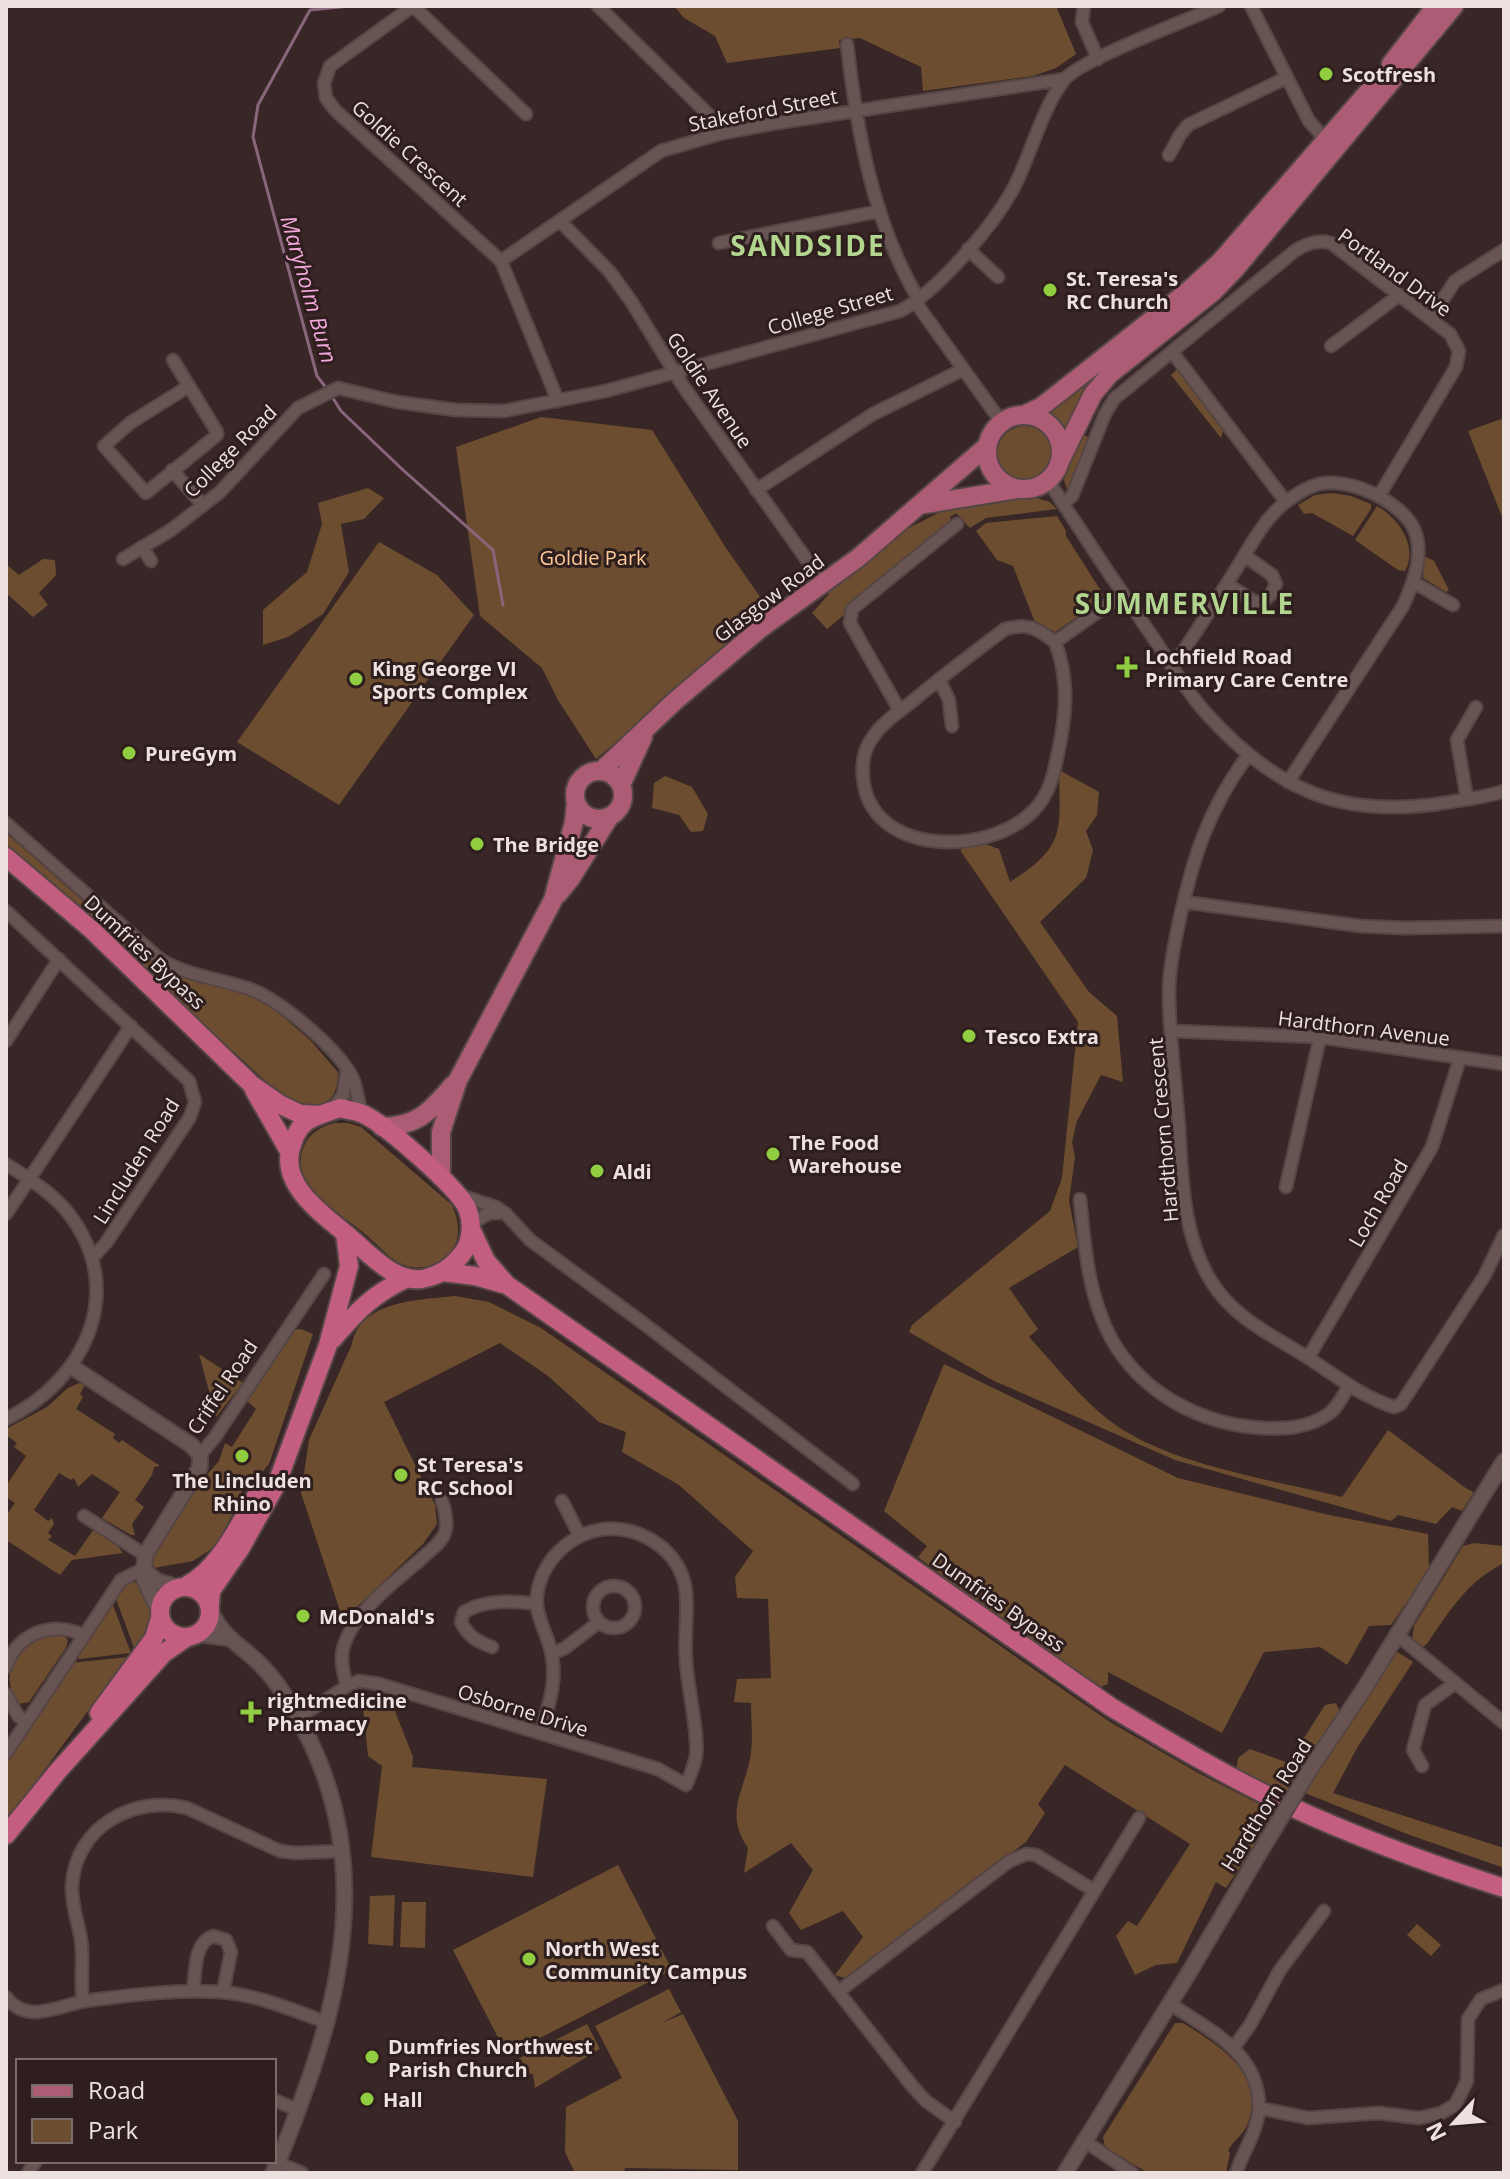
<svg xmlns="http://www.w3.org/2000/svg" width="1510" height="2179" viewBox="0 0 1510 2179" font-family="'Open Sans',sans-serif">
<rect width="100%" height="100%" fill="#382726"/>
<path fill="#6c4d2f" d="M674,6H1056L1076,54L1056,68L1033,76L923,91L921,67L860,38L839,40L840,48L727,63L715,36L684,18Z
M1179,367L1224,428L1221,438L1171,375Z
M1086,381L1092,388L1065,436L1059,426L1046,415L1047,412Z
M541,417L652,430L726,548L770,611L596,759L558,700L542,668L480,616L456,447Z
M1504,418V522L1468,431Z
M997 454a28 28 0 1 1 56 0a28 28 0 1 1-56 0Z
M1082,434L1090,438L1071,487L1067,488C1057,473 1075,449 1082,434Z
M368,488L384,498L364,519L341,524L349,572L323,614L288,637L263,645V610L307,572L322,524L318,503Z
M1332,493L1351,496L1371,504V509L1353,536L1312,513L1304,514L1298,505L1315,495Z
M1033,497L1050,502L1057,509L986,518L970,528L956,513L950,517L952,524L949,528L827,629L812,613L829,594L827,591L899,533L948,508Z
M1377,506C1398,518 1419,546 1405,571L1398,570L1355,540Z
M1057,516L1066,531V536L1103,594L1100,601L1055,632L1034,620L1013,566L997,560L976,531L986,523Z
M379,542L437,575L474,615L339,805L237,742Z
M1424,556L1434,561L1449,590L1446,592L1423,578Z
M43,559L55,560L56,575L39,593L48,605L33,617L6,593V564L19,575Z
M1059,770L1099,792L1097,815L1086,831L1093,850L1086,878L1040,922L1089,992L1117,1016L1123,1082L1101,1075L1077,1121L1072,1142L1075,1157L1069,1201L1078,1247L1009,1288L1038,1329L1029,1337C1060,1370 1090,1412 1130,1434C1187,1467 1277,1481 1342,1497L1388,1430L1467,1489L1474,1492L1462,1511L1452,1507L1436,1524L1398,1515L1391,1521L1175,1460L992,1380L909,1332L912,1325L1050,1211L1062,1178L1078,1022L960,850L977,841L999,849L1010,882C1066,846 1060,832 1059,770Z
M665,776L692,787L708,814L703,831L691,832L679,815L652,808L654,783Z
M6,833L160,969L253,997L274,1009L310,1040L338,1072C338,1111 313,1110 283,1097L174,997L94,918L6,844Z
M334,1123H348L361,1127L452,1205C458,1218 461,1234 454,1247C446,1263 425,1271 407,1266C392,1262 376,1243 364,1233C339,1212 285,1183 305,1144C310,1133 322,1126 334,1123Z
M455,1296L489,1302L541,1328L1110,1722L1200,1774L1277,1813L1226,1888L1216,1882L1177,1963L1156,1965L1135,1975L1116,1936L1128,1921L1137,1926L1190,1844L1065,1765L1038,1804L1045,1813L1026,1842L845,1978L835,1975L863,1937L843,1911L801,1930L789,1913L813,1870L791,1843L744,1873L748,1848C723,1812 746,1789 751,1753C753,1737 751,1719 751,1703L734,1702L737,1679L771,1678L768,1599L737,1598L735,1577L753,1551L679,1485L622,1452L626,1432L599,1422L548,1376L500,1343L384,1402L435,1505L437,1524L423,1544L343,1620L301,1493L309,1440L352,1344C361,1300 419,1300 455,1296Z
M301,1329L313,1334L269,1464L253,1483H248L233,1505L232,1515L216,1546L193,1561L154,1568L152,1562L154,1551L198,1485L219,1461L225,1443L232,1447L256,1409L247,1401L291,1330Z
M199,1354L243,1383L216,1417Z
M944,1364L1178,1478L1329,1515L1428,1534L1429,1570L1391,1625L1369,1626L1347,1665L1320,1647L1264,1652L1222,1733L1108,1672V1684L1098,1688L987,1610L918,1557L927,1546L884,1511Z
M79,1383L85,1385L80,1394L83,1397L76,1409L115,1434L113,1438L119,1443L122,1440L160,1466L154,1467L152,1475L135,1500L144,1507L132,1524L135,1535H131L102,1518L120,1492L92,1474L78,1487L74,1478L71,1480L59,1473L34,1510L48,1521L52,1518L54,1524L48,1533L52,1536L48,1540L75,1556L94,1529L116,1544L123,1553L72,1560L60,1575L6,1540V1516L15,1503L6,1497V1486L26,1456L14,1447L17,1443L6,1435V1429L47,1407L68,1388Z
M1474,1543L1504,1546V1563C1468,1581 1449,1611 1427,1644L1419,1649L1412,1641L1414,1626L1463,1546Z
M134,1582C142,1585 143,1589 147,1596C159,1616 148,1633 139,1652L134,1648L115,1596L127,1583Z
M113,1605L131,1653L79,1659L77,1654L108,1607L110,1608Z
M61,1633L68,1640L66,1648L29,1702L19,1704C3,1685 8,1654 29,1640C37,1634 52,1634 61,1633Z
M1391,1648L1413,1662L1357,1748L1333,1793L1504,1848V1868L1407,1834L1305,1793Z
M128,1657L22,1800L6,1819V1760L70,1663Z
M1336,1703L1340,1712L1286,1795L1236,1772L1238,1758L1250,1749L1288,1763L1325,1705Z
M393,1706L413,1757L412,1767L547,1779L533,1877L371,1857L382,1766L368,1756L363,1707Z
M618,1865L672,1970L507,2055L453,1950Z
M395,1895L393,1946L368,1944L370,1896Z
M402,1902H426L425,1948L400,1947Z
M1417,1924L1441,1945L1431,1956L1407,1935Z
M669,1989L681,2012L662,2023L683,2014L738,2121V2170L625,2168L624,2173H575L565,2152L566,2107L622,2078L595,2026Z
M1175,2023H1183C1218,2045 1266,2073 1248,2123C1244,2135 1232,2141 1228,2151L1230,2153L1226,2173H1148L1105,2147L1103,2137Z
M587,2024L600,2049L535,2088L533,2074L514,2072L512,2062Z"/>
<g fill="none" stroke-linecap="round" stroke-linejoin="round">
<path stroke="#89667c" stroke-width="3" d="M327,389L317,376L253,137L258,105L310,10L350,6
M331,395L341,411L403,470L493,550L503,605"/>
<g stroke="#554645" stroke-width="15">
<path id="minor" d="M413,6L330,66L324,83L326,98L335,110L501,261L558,401
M413,6L526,114
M598,6L708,114L719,134
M1084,6L1082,22L1098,59
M1251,6L1309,121L1330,145
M847,44C857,132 873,223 919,300
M1169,155L1180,135L1188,125L1286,78
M560,221L610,272L631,301L683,386L824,584
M719,243L880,211
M968,249L998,277
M501,261L661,151L719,134L777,123L1065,79
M916,303L1002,423
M1431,318L1455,281L1504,250
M1331,346L1398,296
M1173,353L1286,502
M173,360L217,432V435L146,493L104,446L130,423L189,386
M172,470L203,505
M1048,480C1081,532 1115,583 1150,633C1168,659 1184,689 1206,713C1277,792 1344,820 1450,802C1468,799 1487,797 1504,791
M756,490L873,414L962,370
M1063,504L1072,496L1105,414L1114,399L1296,250C1308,243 1318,240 1331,243L1450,334L1459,351L1456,367L1379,496
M142,547L151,561
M123,559L171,530L220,492L298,408L338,388L397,402L456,410L504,411L606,391L900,311C937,292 991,228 1012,191C1031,156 1040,112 1064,80C1079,60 1189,20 1219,6
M1413,582L1453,605
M1227,584L1255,602H1263L1271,594L1276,584L1272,575L1245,556
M1055,642C1068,676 1067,707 1060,743C1055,767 1052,792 1034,810C990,857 869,857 863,777C862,764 864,748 873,737C881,724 897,713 909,704C940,678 973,653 1005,629C1028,623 1037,628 1055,642L1123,594
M1173,667C1193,636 1214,605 1233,574C1249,549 1263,519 1287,501C1297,494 1307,487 1319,484C1349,477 1401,501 1414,529C1425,554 1413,584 1403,606L1288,782
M939,679L949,700L952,726
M900,711L850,623L852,609L957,524
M1248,755C1208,810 1193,857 1179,922C1174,946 1169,970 1169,994C1169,1036 1176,1085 1179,1128C1182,1179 1183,1236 1211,1281C1234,1319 1274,1336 1310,1359C1337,1377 1363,1397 1394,1407L1401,1404L1485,1275L1504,1235
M1467,799L1457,740L1476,707
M6,823L161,960C188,976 221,979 250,989C280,1000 333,1045 350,1073C358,1085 356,1100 363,1114
M1184,902L1360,926L1405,928L1504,926
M6,911L189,1081L195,1102L190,1117L106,1243L92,1258
M1172,1031L1320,1037L1504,1064
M6,1041L59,959
M331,1111L343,1095L347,1069
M6,1164C29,1179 52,1192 69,1214C128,1291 85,1381 6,1419
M1286,1187L1320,1037
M460,1195L496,1207L506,1214L530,1240L643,1323L853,1484
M1080,1199C1085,1248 1088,1296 1112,1340C1143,1394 1202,1425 1263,1428C1287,1429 1307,1428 1327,1415C1337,1409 1343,1395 1349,1386
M6,1214L131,1026
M471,1224L489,1213H501
M1308,1358L1432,1147L1460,1058
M200,1455L215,1437L324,1274
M562,1501L580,1536
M84,1516L145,1555
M593 1607a21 21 0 1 1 42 0a21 21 0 1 1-42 0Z
M1396,1634L1504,1723
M492,1647C476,1641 469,1637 461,1622L464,1612C486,1599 513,1601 537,1604
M552,1654L565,1648L599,1622
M6,1667C18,1632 52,1621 84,1635
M347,1686C344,1675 340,1661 343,1649C352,1613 393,1583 420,1560C428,1552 442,1543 445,1532C448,1524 445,1509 442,1501
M6,1694L18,1716L26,1722
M298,1718L347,1686L359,1681L379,1684L658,1769L686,1785C690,1776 694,1766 696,1756C699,1733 687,1686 686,1660C684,1638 688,1615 686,1593C683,1551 638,1522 598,1530C574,1535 553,1552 543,1574C527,1611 546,1624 552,1656C557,1683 548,1707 541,1733
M6,1753L121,1580L143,1569
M1422,1766L1413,1750L1425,1705L1455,1683
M773,1926L791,1950L807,1952L913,2087L926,2101L955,2122
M193,1991C196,1973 193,1943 213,1936L226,1940L231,1952L223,1992
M838,1992L1008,1862L1026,1854L1036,1855L1093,1890
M6,1997C28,2027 62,2003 92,2000C134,1995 178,1989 221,1992C258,1995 293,2010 328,2023
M83,2001C80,1981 84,1960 81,1940C78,1922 71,1904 72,1885C76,1826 134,1795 187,1808L280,1851L296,1853L343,1851
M1169,2003C1208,2030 1260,2052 1259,2108C1258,2130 1243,2152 1236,2173
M1234,2047L1250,2025L1280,1970L1324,1911
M274,2100L298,2110
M1259,2108L1308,2118L1379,2113L1419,2118L1441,2113L1455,2105L1467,2081L1468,2019L1481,1999L1504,1990
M1083,2140L1132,2173
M278,2163L302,2173
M28,2173L36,2161
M922,2173L1139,1818"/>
</g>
<g stroke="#554645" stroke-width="18">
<path id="tertiary" d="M72,1367L191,1445L200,1455V1467L145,1555L144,1579L159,1611
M143,1569L157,1581L177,1587
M211,1612C223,1637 240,1645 260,1664C275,1679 288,1699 298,1718C363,1832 352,1951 312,2071C300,2105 288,2140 273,2173
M198,1634L227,1638
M1309,1771L1364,1689L1504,1461
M1065,2173L1190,1971L1257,1857"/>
</g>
<g stroke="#554645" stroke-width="22">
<path id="primary" d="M1391,64L1436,6
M1024,415L1041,407L1187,292L1220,262L1375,84
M987 452a37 37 0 1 1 74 0a37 37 0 1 1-74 0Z
M1059,463L1093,394L1110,374L1213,292L1236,268L1454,6
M925,504L1018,489
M601,771L675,701L761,628L858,558L987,446
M575 795a24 24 0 1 1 48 0a24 24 0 1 1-48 0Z
M621,785L643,737
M558,894L571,878L610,816
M382,1127C419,1126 430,1111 453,1085
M441,1177V1132L458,1080L553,900L574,822L576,802"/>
</g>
<g stroke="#554645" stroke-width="22">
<path id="trunk" d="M6,857L92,930L251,1084L281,1105L300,1114L320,1115
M254,1090L289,1151
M340,1108C347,1110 356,1111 363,1114C385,1124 457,1187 467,1208C473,1222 472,1242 462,1254C452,1267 439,1276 422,1279C393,1283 366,1250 346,1234C319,1211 276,1182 293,1142C295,1135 300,1126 306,1122C315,1115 330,1112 340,1108Z
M471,1229L486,1261L507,1285L1111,1707C1169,1742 1226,1776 1287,1805C1358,1838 1430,1864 1504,1888
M443,1272L475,1276L507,1285
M333,1339C357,1311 373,1294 407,1278
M186,1586C222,1567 241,1520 262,1486
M160 1612a25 25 0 1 1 50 0a25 25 0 1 1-50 0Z
M210,1605L211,1591L240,1549L277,1483L328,1345L349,1266L345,1233
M99,1713L154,1638L160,1618
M6,1835L58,1771L164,1653L187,1637"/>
</g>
<use href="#minor" stroke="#675453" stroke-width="11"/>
<use href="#tertiary" stroke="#675453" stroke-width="14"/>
<use href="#primary" stroke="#ad5c75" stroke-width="18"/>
<use href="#trunk" stroke="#c45e80" stroke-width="18"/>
<g stroke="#554645" stroke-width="18" stroke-linecap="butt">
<path id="tertiary-bridge" d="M1257,1857L1309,1771"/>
</g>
<use href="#tertiary-bridge" stroke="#675453" stroke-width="14"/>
</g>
<g fill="#90cd40" stroke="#2e1e1d" stroke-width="3">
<circle cx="1326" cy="74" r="8"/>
<circle cx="1050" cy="290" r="8"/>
<path d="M1123 655h8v8h8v8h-8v8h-8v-8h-8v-8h8z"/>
<circle cx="356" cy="679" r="8"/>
<circle cx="129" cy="753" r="8"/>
<circle cx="477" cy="844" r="8"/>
<circle cx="969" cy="1036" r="8"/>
<circle cx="773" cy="1154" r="8"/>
<circle cx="597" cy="1171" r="8"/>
<circle cx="242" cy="1456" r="8"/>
<circle cx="401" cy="1475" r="8"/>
<circle cx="303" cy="1616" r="8"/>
<path d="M247 1700h8v8h8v8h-8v8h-8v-8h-8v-8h8z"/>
<circle cx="529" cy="1959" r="8"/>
<circle cx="372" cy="2057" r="8"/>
<circle cx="367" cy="2099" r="8"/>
</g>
<g text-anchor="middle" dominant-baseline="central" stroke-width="6" stroke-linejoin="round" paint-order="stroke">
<g font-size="20" font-weight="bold" fill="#ede1e0" stroke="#2e1e1d" text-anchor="start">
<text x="1342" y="74">Scotfresh</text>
<text x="1066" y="278">St. Teresa's<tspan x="1066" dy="23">RC Church</tspan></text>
<text x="1145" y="656">Lochfield Road<tspan x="1145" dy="23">Primary Care Centre</tspan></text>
<text x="372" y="668">King George VI<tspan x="372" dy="23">Sports Complex</tspan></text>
<text x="145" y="753">PureGym</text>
<text x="493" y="844">The Bridge</text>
<text x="985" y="1036">Tesco Extra</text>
<text x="789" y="1142">The Food<tspan x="789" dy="23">Warehouse</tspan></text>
<text x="613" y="1171">Aldi</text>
<text x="417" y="1464">St Teresa's<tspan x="417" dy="23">RC School</tspan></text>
<text x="242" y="1480" text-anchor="middle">The Lincluden<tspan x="242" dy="23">Rhino</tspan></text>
<text x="319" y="1616">McDonald's</text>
<text x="267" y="1700">rightmedicine<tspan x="267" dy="23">Pharmacy</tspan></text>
<text x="545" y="1948">North West<tspan x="545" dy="23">Community Campus</tspan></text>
<text x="388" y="2046">Dumfries Northwest<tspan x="388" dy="23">Parish Church</tspan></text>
<text x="383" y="2099">Hall</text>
</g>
<g font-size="20" fill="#ede1e0" stroke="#2e1e1d">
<text transform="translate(763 110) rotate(-11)">Stakeford Street</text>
<text transform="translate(410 153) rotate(42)">Goldie Crescent</text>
<text transform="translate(1395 272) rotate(36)">Portland Drive</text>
<text transform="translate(830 310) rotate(-16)">College Street</text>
<text transform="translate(710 390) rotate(56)">Goldie Avenue</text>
<text transform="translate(230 451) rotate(-45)">College Road</text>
<text transform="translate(769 598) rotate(-37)">Glasgow Road</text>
<text transform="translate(145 952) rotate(43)">Dumfries Bypass</text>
<text transform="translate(1364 1028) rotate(7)">Hardthorn Avenue</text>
<text transform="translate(1163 1130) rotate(-95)">Hardthorn Crescent</text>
<text transform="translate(136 1161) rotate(-58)">Lincluden Road</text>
<text transform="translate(1378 1203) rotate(-60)">Loch Road</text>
<text transform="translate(222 1387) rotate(-56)">Criffel Road</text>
<text transform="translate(999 1602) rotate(35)">Dumfries Bypass</text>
<text transform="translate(523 1710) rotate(17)">Osborne Drive</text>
<text transform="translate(1266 1805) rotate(-58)">Hardthorn Road</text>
</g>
<g font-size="20" fill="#feca99" stroke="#2e1e1d">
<text x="593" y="557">Goldie Park</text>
</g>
<g font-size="22" font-style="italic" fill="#f3a8dc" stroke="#2e1e1d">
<text transform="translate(310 289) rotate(74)">Maryholm Burn</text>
</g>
<g font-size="28" font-weight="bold" letter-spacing="2" fill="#b2d58f" stroke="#2e1e1d">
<text x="808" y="245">SANDSIDE</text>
<text x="1185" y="603">SUMMERVILLE</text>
</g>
</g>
<rect width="1510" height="2179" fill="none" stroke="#ede1e0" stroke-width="16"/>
<rect x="16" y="2059" width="260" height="104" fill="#2e1e1d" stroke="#7a6c6b" stroke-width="2"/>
<rect x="32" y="2085" width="40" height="12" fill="#ad5c75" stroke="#7a6c6b" stroke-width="2"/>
<text x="88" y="2099" font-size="24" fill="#ede1e0">Road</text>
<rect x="32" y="2119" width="40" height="24" fill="#6c4d2f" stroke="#7a6c6b" stroke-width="2"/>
<text x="88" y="2139" font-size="24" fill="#ede1e0">Park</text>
<g transform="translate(1454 2123) rotate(244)" stroke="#2e1e1d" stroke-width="6" paint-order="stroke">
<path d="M0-6L14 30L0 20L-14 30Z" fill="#ede1e0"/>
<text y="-12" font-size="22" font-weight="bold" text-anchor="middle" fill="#ede1e0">N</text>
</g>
</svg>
